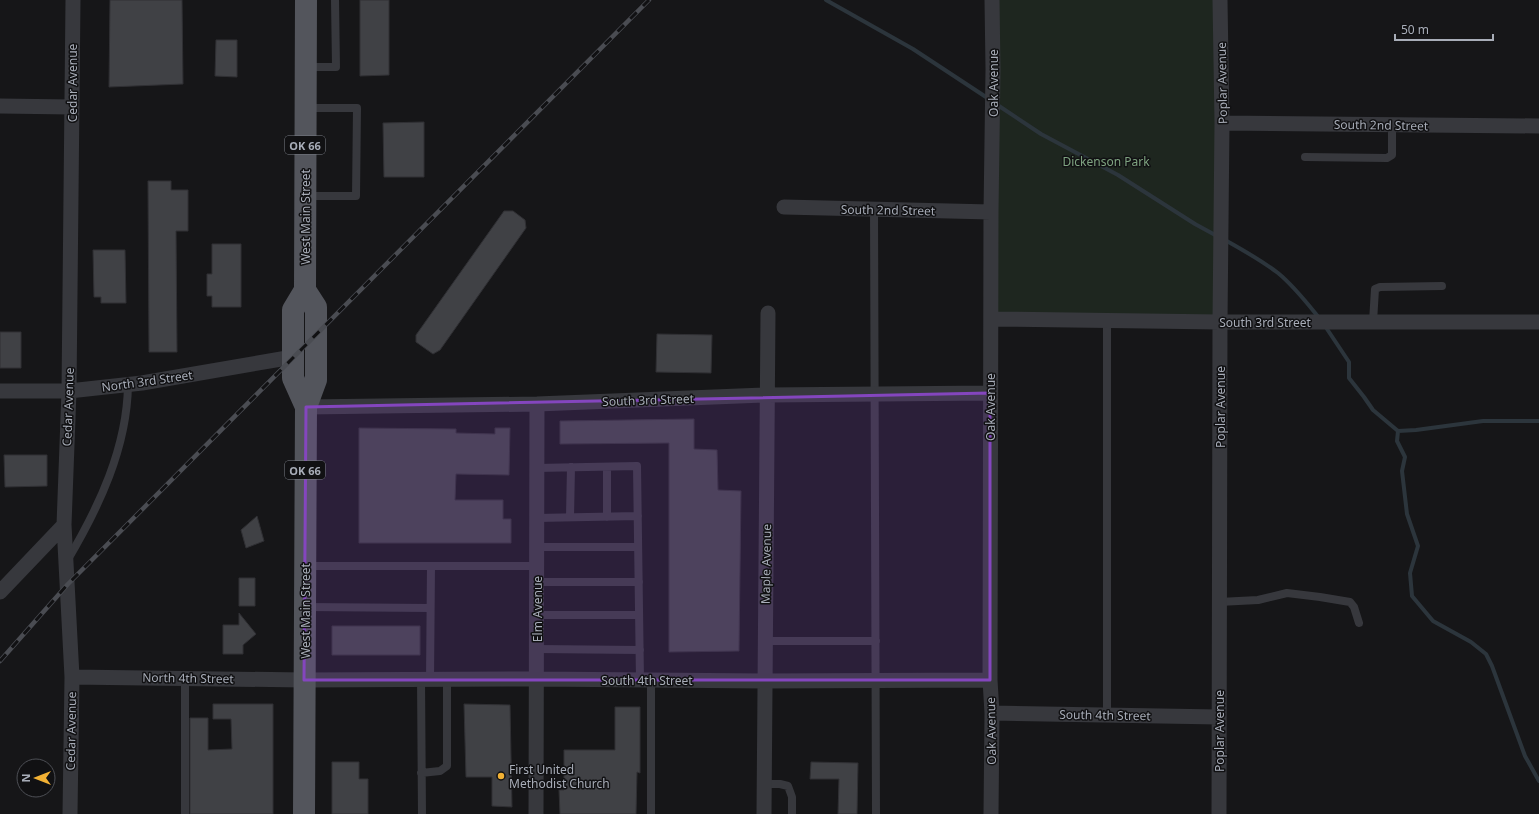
<svg xmlns="http://www.w3.org/2000/svg" width="1539" height="814" viewBox="0 0 1539 814" font-family="'Noto Sans',sans-serif">
<rect width="100%" height="100%" fill="#161618"/>
<path fill="#1e261f" d="M992,0H1219L1220,322L992,319Z"/>
<g fill="none" stroke-linecap="round" stroke-linejoin="round">
<path stroke="#2c353c" stroke-width="4" d="M826,0L913,49L989,99
M996,104L1041,134L1118,175L1195,224L1217,236
M1225,240C1243,250 1261,260 1278,273C1294,286 1307,303 1320,319
M1325,326L1349,362V378L1364,397L1373,410L1398,431L1416,430L1483,421H1539
M1398,431L1397,441L1405,457L1402,471L1407,514L1418,546L1410,573L1412,596L1433,621L1471,642L1486,654L1492,666L1525,756L1539,781"/>
</g>
<path fill="#404145" stroke="#303034" d="M110,0H182L183,84L109,87Z
M360,0H389V75L360,76Z
M216,40H237V77L215,76Z
M424,122V177H384L383,123Z
M148,181H171V190H188V231H176L177,352H149Z
M504,211H513L525,220L526,228L440,350L433,354L416,342V335Z
M212,244H241V307H212V296H207V274H212Z
M93,250H125L126,303H101V297H94Z
M0,332H21V368H0Z
M657,334L712,335L711,373L656,372Z
M694,419V449L717,450L718,490L741,491L739,651L669,652V443L560,444V421Z
M359,428L456,429V433L495,434V428H510L509,475L456,474L455,500H503V519H511V543H359Z
M4,455H47V486L5,487Z
M257,516L264,541L246,548L241,530Z
M239,578H255V606H239Z
M239,613L256,634L243,645V654H223V625H239Z
M332,626H420V655H332Z
M213,704H273V814H190V718H208V750L232,749L231,719H213Z
M464,704L510,705L512,807L492,806V777H466Z
M615,707H640V773L637,772L636,814H560L559,790H564V750H615Z
M332,762H359V779H368V814H332Z
M811,762L858,763L857,814H838L839,779H810Z"/>
<g fill="none" stroke-linecap="round" stroke-linejoin="round">
<path stroke="#37383d" stroke-width="8" d="M307,67H336L335,0
M1305,157L1387,158L1392,155V125
M307,196H356L357,108H307
M874,209L876,814
M1107,320V715
M1373,322L1375,289L1380,287L1442,286
M607,467V517
M537,468L637,466L640,680
M570,517L571,467
M537,518L638,516
M537,547H638
M67,561C99,507 127,448 128,385
M306,566H537
M537,582H639
M1219,602L1258,600L1287,593L1320,597L1350,602L1354,607L1359,623
M305,607L430,608
M537,615H639
M765,641H876
M537,649L640,650
M421,679L422,814
M430,679L431,566
M421,773L440,771L447,766V679
M764,784H780L788,786L792,797V814
M185,814V678
M651,814V680"/>
<path stroke="#37383d" stroke-width="15" d="M0,106L72,107
M1222,123L1539,126
M784,207L991,212
M992,319L1220,322H1539
M0,391H69L142,383L293,357
M306,407L537,404L767,395L990,393
M0,592L64,525
M72,677L304,680L537,679L765,681L990,680
M992,713L1219,717
M70,814L72,677L64,525L69,391L73,0
M536,814L537,404
M764,814L768,313
M991,814L992,713L990,680L991,212L993,69L992,0
M1219,814L1220,322L1222,123L1220,0"/>
<path stroke="#53555c" stroke-width="22" d="M306,407L293,378V310L305,290L306,0
M304,814L306,407L316,380V307L305,290"/>
<g stroke="#4a4c52" stroke-width="4.5">
<path id="rail" d="M0,661L68,584L649,0"/>
</g>
<use href="#rail" stroke="#111113" stroke-width="3" stroke-dasharray="9" stroke-linecap="butt"/>
</g>
<path fill="#8446be" fill-opacity="0.2" stroke="#8446be" stroke-width="3" stroke-linejoin="round" d="M990,393V680H304L306,407Z"/>
<circle fill="#f2b134" stroke="#111113" stroke-width="1.5" cx="501" cy="776" r="4"/>
<g text-anchor="middle" dominant-baseline="central" stroke-width="3" stroke-linejoin="round" paint-order="stroke">
<g fill="#111113" stroke="#7b7e86" stroke-width="1">
<rect x="285" y="136" width="40" height="18" rx="3"/>
<rect x="285" y="461" width="40" height="18" rx="3"/>
</g>
<g font-size="11" font-weight="bold" fill="#a8adb8">
<text x="305" y="145">OK 66</text>
<text x="305" y="470">OK 66</text>
</g>
<g font-size="12" fill="#a8adb8" stroke="#111113">
<text transform="translate(72 83) rotate(-90)">Cedar Avenue</text>
<text transform="translate(993 83) rotate(-90)">Oak Avenue</text>
<text transform="translate(1222 83) rotate(-91)">Poplar Avenue</text>
<text transform="translate(1381 125) rotate(1)">South 2nd Street</text>
<text transform="translate(888 210) rotate(1)">South 2nd Street</text>
<text transform="translate(305 217) rotate(-90)">West Main Street</text>
<text x="1265" y="322">South 3rd Street</text>
<text transform="translate(147 381) rotate(-8)">North 3rd Street</text>
<text transform="translate(648 400) rotate(-2)">South 3rd Street</text>
<text transform="translate(68 407) rotate(-88)">Cedar Avenue</text>
<text transform="translate(990 407) rotate(-90)">Oak Avenue</text>
<text transform="translate(1220 407) rotate(-90)">Poplar Avenue</text>
<text transform="translate(766 564) rotate(-89)">Maple Avenue</text>
<text transform="translate(537 609) rotate(-90)">Elm Avenue</text>
<text transform="translate(305 611) rotate(-90)">West Main Street</text>
<text transform="translate(188 678) rotate(1)">North 4th Street</text>
<text x="647" y="680">South 4th Street</text>
<text transform="translate(1105 715) rotate(1)">South 4th Street</text>
<text transform="translate(71 731) rotate(-89)">Cedar Avenue</text>
<text transform="translate(991 731) rotate(-91)">Oak Avenue</text>
<text transform="translate(1219 731) rotate(-90)">Poplar Avenue</text>
</g>
<g font-size="12" fill="#7fa381" stroke="#111113">
<text x="1106" y="161">Dickenson Park</text>
</g>
<g font-size="12" fill="#a8adb8" stroke="#111113" text-anchor="start">
<text x="509" y="769">First United<tspan x="509" dy="14">Methodist Church</tspan></text>
</g>
</g>
<g transform="translate(36 778) rotate(270)"><circle r="19" fill="#111113" stroke="#4d4f55"/>
<path d="M0-3L7 15L0 10L-7 15Z" fill="#f2b134"/>
<text y="-6" font-size="11" font-weight="bold" text-anchor="middle" fill="#a8adb8">N</text>
</g>
<path d="M1395 34v6h98v-6" fill="none" stroke="#a8adb8" stroke-width="2"/>
<text x="1401" y="34" font-size="12" fill="#a8adb8" stroke="#111113" stroke-width="3" paint-order="stroke">50 m</text>
</svg>
